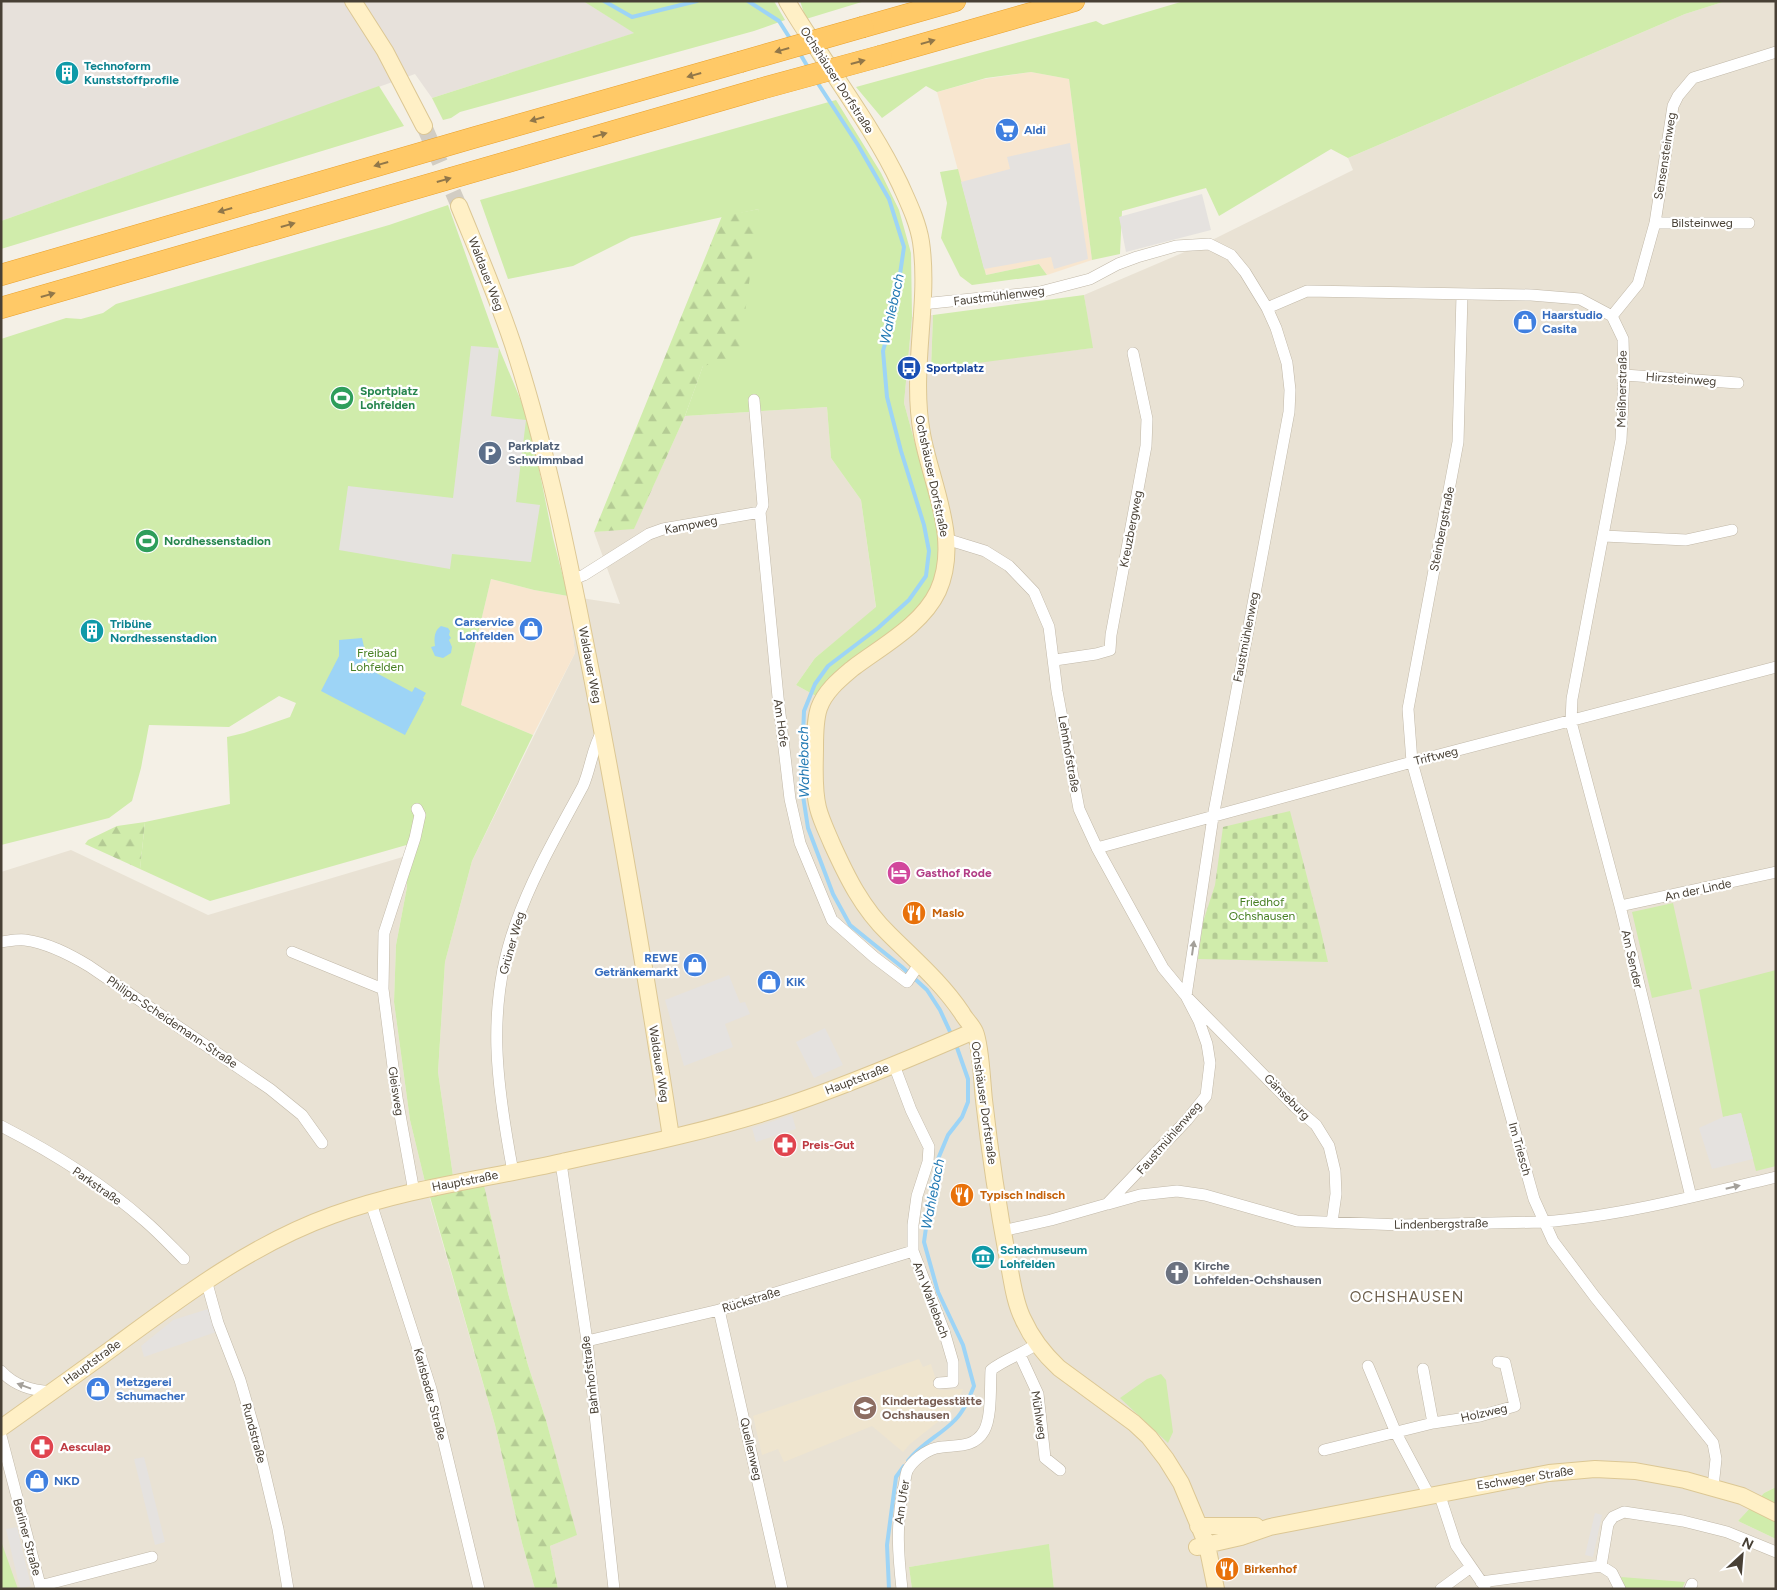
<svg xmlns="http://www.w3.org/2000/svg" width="1777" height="1590" viewBox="0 0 1777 1590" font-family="Figtree,sans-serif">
<defs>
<pattern id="forest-firs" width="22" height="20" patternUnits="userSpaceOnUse" patternTransform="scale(1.25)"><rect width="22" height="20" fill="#d0ecab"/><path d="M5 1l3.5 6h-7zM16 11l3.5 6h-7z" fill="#b4cb94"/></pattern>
<pattern id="cemetery-stones" width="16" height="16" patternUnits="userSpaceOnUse" patternTransform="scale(1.25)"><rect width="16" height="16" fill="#d0ecab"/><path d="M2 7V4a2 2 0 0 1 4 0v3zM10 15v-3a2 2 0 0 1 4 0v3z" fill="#b4cb94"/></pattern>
</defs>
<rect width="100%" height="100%" fill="#f4f0e6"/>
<path fill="#e9e2d4" d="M1726,1H1776V1487L1764,1493L1738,1521L1776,1539V1589H1054L1049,1545L909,1567L912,1589H558L550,1546L576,1535L546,1420L528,1365L508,1293L481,1172L453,1176L438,1072L445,962L472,861L575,653L568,596L620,604L594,532L634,528L685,416L827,407L831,458L861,500L876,608L815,658L796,685L816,696L913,617L932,505L904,403L912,317L933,315L931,368L1092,348L1084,295L1208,242L1353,170L1348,158L1685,14Z
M71,850L208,915L406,856L407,887L396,945L394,1002L410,1120L425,1182L495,1425L522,1543L535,1589H1V872Z"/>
<path fill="#f8e6cf" d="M1031,72L1069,79L1092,260L1047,275L1039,264L986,275L937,92L984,79Z
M491,579L534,590L568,596L575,653L533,735L461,705Z"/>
<path fill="#e7e1db" d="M1,1H583L635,33L432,98L415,74L1,221Z"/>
<path fill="#efe5cf" d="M919,1359L923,1367L931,1364L939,1390L963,1389L957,1402L949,1413L910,1444L903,1452L872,1426L784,1462L778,1449L762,1455L753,1416Z"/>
<path fill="#d0ecab" d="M583,1H774L785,20L754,31L460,112L451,118L443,120L432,98L634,33Z
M800,1H865L806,19Z
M1184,1H1726L1685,14L1348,158L1331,149L1219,216L1206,188L1122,211L1120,254L1092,260L1069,79L1031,72L986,78L937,92L926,86L882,118L856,87L1096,21L1103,25Z
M379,86L404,126L1,249V221Z
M836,100L881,173L899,210L911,253L912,317L904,403L932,505L938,537L939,569L928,592L913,617L816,696L796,685L815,658L876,607L861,500L831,458L827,407L685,416L759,209L631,237L573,266L508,279L480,200Z
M958,169L986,275L1039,264L1047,275L972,285L960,276L941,238L947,203L940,172Z
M448,205L499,348L529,420L553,538L568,596L534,590L491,579L461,705L533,735L472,861L445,962L438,1072L453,1176L425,1182L410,1120L394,1002L396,945L407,887L406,856L410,844L210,901L140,869L145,822L230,804L227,737L244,733L290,717L296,703L279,696L229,727L149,725L141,768L132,801L109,818L1,845V339L66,318L81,319L103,313L116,304L389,225Z
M1084,295L1093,348L931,369L933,315Z
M1673,903L1692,989L1652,998L1632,912Z
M1776,970V1166L1756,1171L1741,1113L1723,1117L1699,990Z
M1161,1374L1166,1380L1173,1432L1168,1443L1120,1398L1147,1379Z
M1776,1487V1539L1738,1521L1764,1493Z
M1,1541L18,1589H1Z
M1049,1544L1054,1589H912L909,1567Z
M1621,1577L1685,1582L1682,1589H1625Z"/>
<path fill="url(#forest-firs)" d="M759,209L739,358L703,366L685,416L634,529L594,532L722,216Z
M145,822L140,869L85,844L88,840L117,826Z
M484,1185L508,1293L528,1365L546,1420L577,1535L550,1546L558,1589H535L522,1543L495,1425L430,1197Z"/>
<path fill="url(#cemetery-stones)" d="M1290,811L1320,927L1328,962L1198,959L1203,922L1215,885L1223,827Z"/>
<path fill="#e5e2df" d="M1070,143L1088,259L1054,269L1051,257L984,269L961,182L1010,169L1007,157Z
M1202,194L1211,230L1126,252L1119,217Z
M471,346L499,348L491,416L526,420L516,502L540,505L531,562L452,554L450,569L339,550L348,486L453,498Z
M729,975L740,1003L745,1002L750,1014L725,1024L733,1047L684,1066L665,1000Z
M825,1028L843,1065L814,1078L796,1042Z
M1741,1113L1753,1159L1712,1169L1699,1128L1723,1117Z
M792,1115L796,1129L756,1142L752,1128Z
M208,1309L216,1332L144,1357L141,1346L173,1320Z
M144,1457L165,1542L155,1545L134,1459Z
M1595,1513L1602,1515L1593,1557L1585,1555Z
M17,1527L31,1586L20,1589L6,1529Z"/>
<path fill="#9dd4f6" d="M441,626L448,628L450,631L449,635L451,638L449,640L452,647L451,653L443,658L435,656L431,647L435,646C434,638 434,631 441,626Z
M362,638L369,669L412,692L415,687L426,693L423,698L424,699L405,735L321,691L339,656V640Z"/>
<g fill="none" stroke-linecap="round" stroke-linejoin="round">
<path stroke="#9dd4f6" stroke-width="4" d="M604,1L632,17L697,1
M748,1L779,21L791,40
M799,52L809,69
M817,82L858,145L889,199L904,247L895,308L883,351L887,397L901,451L924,525L929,551L926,576L909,600L878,628L828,666L815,684L804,711L801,783L808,828L833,894L850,925L902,967L927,990L940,1010L952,1036
M908,1461C920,1444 941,1435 955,1420C964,1411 969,1398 974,1386L963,1345L938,1292L924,1242L932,1185L938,1159L948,1135L962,1117L968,1102V1079L955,1042
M889,1589L887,1545L896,1477L904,1466"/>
<path stroke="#d2cdc3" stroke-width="16" stroke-dasharray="16 8" stroke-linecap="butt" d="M424,126L459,206"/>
<g stroke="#c1b8a8" stroke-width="12">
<path id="street" d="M1655,223H1749
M1462,295L1458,442L1408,709L1412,762L1534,1199L1553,1241L1595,1297L1713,1443L1716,1459L1713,1487
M922,304L1040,292L1090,279L1118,264L1137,257L1176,246L1209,244L1231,255L1245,272L1267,308L1276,328L1287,363L1290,390L1289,412L1213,817L1186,996L1199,1021L1207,1044L1210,1063L1206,1096L1187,1120L1107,1204L1051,1220L1002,1231
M1267,308L1307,291L1531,295L1580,299L1612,316L1623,339L1624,375L1621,440L1572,699L1571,722L1620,906L1691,1197
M1612,316L1638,284L1655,223L1673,106L1678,96L1693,78L1776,52
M1624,375L1738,383
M754,400L763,505L760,512L778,697L790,799L800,843L832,920L874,957L907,982L920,963
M1604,536L1686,540L1732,530
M946,539L985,551L1009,566L1034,592L1049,627L1057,691L1079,809L1097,848L1163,968L1186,996L1295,1107L1316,1125L1329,1146L1335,1171L1336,1194L1332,1222
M574,579L584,575L649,534L663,529L760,512
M1055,660L1096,654L1110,650L1111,635L1146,446L1147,419L1133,353
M1097,848L1412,762L1776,667
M1620,906L1776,872
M1,942C9,941 18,939 25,940C48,943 69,954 89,966L270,1089L302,1115L322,1143
M292,952L383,989
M894,1065L911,1110L929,1147L928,1162L917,1196L913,1225V1251L944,1331L953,1362V1382L939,1383
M1,1126C52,1152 102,1183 145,1221C159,1233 171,1246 184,1259
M561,1163L587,1341L614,1589
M513,1172C497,1087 485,1007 516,923C533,875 559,831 583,786C591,768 592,747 603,730
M414,1192L397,1098L383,989L384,933L415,838L420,815L417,809
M371,1203L431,1389L479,1589
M1108,1204L1140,1195L1177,1191L1205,1195L1297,1221L1401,1225L1543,1222C1620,1216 1701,1195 1776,1177
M206,1280L218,1323L240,1380L255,1432L278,1529L288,1589
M719,1310L782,1589
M587,1341L719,1310L913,1251
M1020,1355L1038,1394L1045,1458L1060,1470
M1368,1366L1396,1433L1429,1495
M1423,1369L1433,1423
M1,1371C15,1386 31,1390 51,1392
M1,1436L41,1589
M1324,1450L1433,1423L1480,1416L1515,1406L1505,1363L1498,1362
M1439,1493L1456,1545L1485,1587
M1601,1566L1608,1524L1613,1517L1624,1512L1683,1521L1727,1532L1776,1552
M1481,1582L1601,1566L1612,1573L1620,1589
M40,1586L152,1557
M902,1589C898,1553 896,1526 903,1490C905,1484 905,1477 907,1471C912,1461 925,1451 936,1448C953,1444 973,1450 984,1431C992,1417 990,1386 991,1370C1005,1359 1023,1354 1038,1343
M1441,1589L1471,1567
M1690,1589L1692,1584"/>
</g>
<g stroke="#dcc794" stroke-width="18">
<path id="secondary" d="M353,1L385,51L424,126
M787,1C797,19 809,36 820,53C848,96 878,138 900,184C908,202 918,222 921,242C930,304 910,370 922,434C931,484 961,540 938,591C922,625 882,646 853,668C840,679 825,691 819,708C815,720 815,734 815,747C815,767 813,788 818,808C821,820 827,832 832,844C847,877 862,908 889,934C915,960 941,982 962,1013C965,1019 972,1025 975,1032C981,1046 982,1083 984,1100C990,1154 998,1207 1008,1260C1012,1279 1014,1301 1023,1319C1031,1337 1045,1355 1059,1368L1134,1423L1149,1437L1166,1459L1181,1483L1207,1545L1216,1589
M459,206C479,255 500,303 516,354C549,458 570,565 591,672C621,826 647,981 671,1137
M1,1428C39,1401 77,1374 114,1347C183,1296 252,1244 333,1215C407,1188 486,1179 562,1162C637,1146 718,1129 791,1104C853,1083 914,1057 974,1031
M1198,1526H1256
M1197,1547L1241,1537L1270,1527L1549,1473L1595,1469L1635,1471L1685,1480L1742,1496L1776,1513"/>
</g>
<g stroke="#eaa02a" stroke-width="22">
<path id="highway" d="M863,27L955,1
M881,56L1074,1
M1,275L476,137L740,62
M1,308L760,89"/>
</g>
<use href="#street" stroke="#fff" stroke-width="11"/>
<use href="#secondary" stroke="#fff0c6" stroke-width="16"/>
<use href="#highway" stroke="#ffc967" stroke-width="21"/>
<g stroke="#eaa02a" stroke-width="22" stroke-linecap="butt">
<path id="highway-bridge" d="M740,62L863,27
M760,89L881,56"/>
</g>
<use href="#highway-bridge" stroke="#ffc967" stroke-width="21"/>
</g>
<defs><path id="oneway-solid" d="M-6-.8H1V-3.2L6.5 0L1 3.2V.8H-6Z" transform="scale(1.25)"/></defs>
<g fill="#917749">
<use href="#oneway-solid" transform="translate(928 42) rotate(-16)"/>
<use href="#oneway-solid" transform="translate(782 50) rotate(164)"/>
<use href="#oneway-solid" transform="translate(858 62) rotate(-15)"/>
<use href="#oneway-solid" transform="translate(694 75) rotate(164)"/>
<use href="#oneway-solid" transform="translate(537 119) rotate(164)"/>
<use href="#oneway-solid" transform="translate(600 135) rotate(-16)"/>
<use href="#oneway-solid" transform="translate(381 164) rotate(164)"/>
<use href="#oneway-solid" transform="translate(444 180) rotate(-16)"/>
<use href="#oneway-solid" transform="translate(225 210) rotate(164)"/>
<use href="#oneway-solid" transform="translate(288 225) rotate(-16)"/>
<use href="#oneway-solid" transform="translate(48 295) rotate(-16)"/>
</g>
<g fill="#a4a09a">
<use href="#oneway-solid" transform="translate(1193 948) rotate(-82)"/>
<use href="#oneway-solid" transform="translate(1733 1187) rotate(-13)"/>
<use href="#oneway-solid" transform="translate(24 1386) rotate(-160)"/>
</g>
<defs>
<g id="building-disc" transform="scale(1.25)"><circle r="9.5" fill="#0f9aa8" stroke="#fff"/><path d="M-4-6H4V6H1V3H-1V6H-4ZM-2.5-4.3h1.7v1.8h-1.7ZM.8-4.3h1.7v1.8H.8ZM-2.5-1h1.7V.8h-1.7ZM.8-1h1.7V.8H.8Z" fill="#fff"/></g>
<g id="supermarket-disc" transform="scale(1.25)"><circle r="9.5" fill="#3f7fe0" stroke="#fff"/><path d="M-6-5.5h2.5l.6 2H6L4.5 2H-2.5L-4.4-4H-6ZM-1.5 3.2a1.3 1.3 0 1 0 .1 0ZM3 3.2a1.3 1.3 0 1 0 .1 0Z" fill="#fff"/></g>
<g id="shop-disc" transform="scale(1.25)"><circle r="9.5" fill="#3f7fe0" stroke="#fff"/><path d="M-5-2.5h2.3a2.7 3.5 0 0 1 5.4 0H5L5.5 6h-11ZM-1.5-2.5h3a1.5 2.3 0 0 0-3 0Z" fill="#fff"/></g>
<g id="bus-disc" transform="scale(1.25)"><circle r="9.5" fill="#1a4fb4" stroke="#fff"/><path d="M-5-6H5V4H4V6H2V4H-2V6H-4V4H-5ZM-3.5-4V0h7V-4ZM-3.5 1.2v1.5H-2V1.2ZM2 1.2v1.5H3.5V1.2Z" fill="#fff"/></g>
<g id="stadium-disc" transform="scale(1.25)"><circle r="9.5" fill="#2e9e5b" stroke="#fff"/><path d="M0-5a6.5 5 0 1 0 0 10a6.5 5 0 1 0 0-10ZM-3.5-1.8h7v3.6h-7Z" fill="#fff"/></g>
<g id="parking-disc" transform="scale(1.25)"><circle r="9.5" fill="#5c6f8a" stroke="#fff"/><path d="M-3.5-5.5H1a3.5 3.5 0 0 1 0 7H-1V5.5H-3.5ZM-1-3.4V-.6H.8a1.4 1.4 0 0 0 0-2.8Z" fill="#fff"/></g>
<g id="hotel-disc" transform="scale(1.25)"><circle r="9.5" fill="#d1479c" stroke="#fff"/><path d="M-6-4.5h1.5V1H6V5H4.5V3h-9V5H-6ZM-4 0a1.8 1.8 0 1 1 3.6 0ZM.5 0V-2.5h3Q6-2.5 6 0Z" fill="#fff"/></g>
<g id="restaurant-disc" transform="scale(1.25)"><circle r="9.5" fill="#e8710a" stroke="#fff"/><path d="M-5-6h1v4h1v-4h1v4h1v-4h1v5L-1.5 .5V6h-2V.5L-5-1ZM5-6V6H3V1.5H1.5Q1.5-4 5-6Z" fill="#fff"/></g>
<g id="pharmacy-disc" transform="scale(1.25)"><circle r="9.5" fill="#e0444e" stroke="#fff"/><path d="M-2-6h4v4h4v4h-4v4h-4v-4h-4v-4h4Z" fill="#fff"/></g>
<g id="museum-disc" transform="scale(1.25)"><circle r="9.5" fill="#0f9aa8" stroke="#fff"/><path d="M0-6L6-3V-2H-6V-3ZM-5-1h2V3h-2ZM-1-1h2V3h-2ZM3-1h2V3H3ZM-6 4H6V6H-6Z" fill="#fff"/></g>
<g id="church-disc" transform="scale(1.25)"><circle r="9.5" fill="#6b7280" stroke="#fff"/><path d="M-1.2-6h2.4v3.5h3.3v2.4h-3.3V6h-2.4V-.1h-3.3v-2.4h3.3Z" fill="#fff"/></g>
<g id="school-disc" transform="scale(1.25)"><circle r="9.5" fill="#8d6e63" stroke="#fff"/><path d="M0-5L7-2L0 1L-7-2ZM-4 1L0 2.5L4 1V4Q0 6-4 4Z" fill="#fff"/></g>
</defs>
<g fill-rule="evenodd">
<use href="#building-disc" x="67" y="73"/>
<use href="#supermarket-disc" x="1007" y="130"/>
<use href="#shop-disc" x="1525" y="322"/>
<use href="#bus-disc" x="909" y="368"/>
<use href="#stadium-disc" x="342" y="398"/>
<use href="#parking-disc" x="490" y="453"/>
<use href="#stadium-disc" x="147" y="541"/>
<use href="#shop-disc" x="531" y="629"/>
<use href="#building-disc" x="92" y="631"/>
<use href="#hotel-disc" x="899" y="873"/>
<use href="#restaurant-disc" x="914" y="913"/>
<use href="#shop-disc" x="695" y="965"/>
<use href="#shop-disc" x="769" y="982"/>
<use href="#pharmacy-disc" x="785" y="1145"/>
<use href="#restaurant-disc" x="962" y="1195"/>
<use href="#museum-disc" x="983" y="1257"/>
<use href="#church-disc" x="1177" y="1273"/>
<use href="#shop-disc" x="98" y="1389"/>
<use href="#school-disc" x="865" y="1408"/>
<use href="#pharmacy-disc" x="42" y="1447"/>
<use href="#shop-disc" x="37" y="1481"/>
<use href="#restaurant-disc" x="1227" y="1569"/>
</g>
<g text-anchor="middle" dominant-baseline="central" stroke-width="4.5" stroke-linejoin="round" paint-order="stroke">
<g font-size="12" font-weight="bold" fill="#0d838f" stroke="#fff" text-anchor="start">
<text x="84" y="66">Technoform<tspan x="84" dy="14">Kunststoffprofile</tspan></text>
<text x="110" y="624">Tribüne<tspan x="110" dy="14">Nordhessenstadion</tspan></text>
<text x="1000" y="1250">Schachmuseum<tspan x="1000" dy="14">Lohfelden</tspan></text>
</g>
<g font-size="12" fill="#484035" stroke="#fff">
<text transform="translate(837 80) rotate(57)">Ochshäuser Dorfstraße</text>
<text transform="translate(1665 156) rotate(-81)">Sensensteinweg</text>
<text x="1702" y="223">Bilsteinweg</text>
<text transform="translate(486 274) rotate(69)">Waldauer Weg</text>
<text transform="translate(999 296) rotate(-7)">Faustmühlenweg</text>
<text transform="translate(1681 379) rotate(4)">Hirzsteinweg</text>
<text transform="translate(1622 389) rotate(-89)">Meißnerstraße</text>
<text transform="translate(932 476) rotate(78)">Ochshäuser Dorfstraße</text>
<text transform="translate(691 525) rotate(-11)">Kampweg</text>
<text transform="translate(1131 529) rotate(-79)">Kreuzbergweg</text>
<text transform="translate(1442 529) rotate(-79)">Steinbergstraße</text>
<text transform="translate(1246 637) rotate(-79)">Faustmühlenweg</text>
<text transform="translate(590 665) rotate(79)">Waldauer Weg</text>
<text transform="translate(781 723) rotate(82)">Am Hofe</text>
<text transform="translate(1069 754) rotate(80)">Lehnhofstraße</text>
<text transform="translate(1436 756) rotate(-14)">Triftweg</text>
<text transform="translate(1698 890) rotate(-12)">An der Linde</text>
<text transform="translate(512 943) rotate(-74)">Grüner Weg</text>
<text transform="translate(1632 959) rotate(77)">Am Sender</text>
<text transform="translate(172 1022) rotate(34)">Philipp-Scheidemann-Straße</text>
<text transform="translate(659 1064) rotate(81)">Waldauer Weg</text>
<text transform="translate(857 1079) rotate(-21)">Hauptstraße</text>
<text transform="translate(396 1091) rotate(81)">Gleisweg</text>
<text transform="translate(1287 1097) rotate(45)">Gänseburg</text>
<text transform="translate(984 1103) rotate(82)">Ochshäuser Dorfstraße</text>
<text transform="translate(1169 1138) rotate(-49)">Faustmühlenweg</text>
<text transform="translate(1520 1149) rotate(74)">Im Triesch</text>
<text transform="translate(465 1181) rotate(-11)">Hauptstraße</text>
<text transform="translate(97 1186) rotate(35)">Parkstraße</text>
<text transform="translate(1441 1224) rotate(-1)">Lindenbergstraße</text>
<text transform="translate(751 1300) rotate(-17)">Rückstraße</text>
<text transform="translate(931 1300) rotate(69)">Am Wahlebach</text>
<text transform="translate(92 1362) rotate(-36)">Hauptstraße</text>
<text transform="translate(590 1375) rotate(-97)">Bahnhofstraße</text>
<text transform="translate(430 1394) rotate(75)">Karlsbader Straße</text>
<text transform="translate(1484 1413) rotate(-13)">Holzweg</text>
<text transform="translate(1039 1415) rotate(81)">Mühlweg</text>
<text transform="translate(254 1433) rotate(75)">Rundstraße</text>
<text transform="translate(751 1449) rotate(77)">Quellenweg</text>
<text transform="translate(1525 1478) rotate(-9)">Eschweger Straße</text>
<text transform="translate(902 1502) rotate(-81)">Am Ufer</text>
<text transform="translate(27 1537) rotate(75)">Berliner Straße</text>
</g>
<g font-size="12" font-weight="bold" fill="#366cbe" stroke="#fff" text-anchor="start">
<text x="1024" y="130">Aldi</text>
<text x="1542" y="315">Haarstudio<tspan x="1542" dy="14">Casita</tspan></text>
<text x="514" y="622" text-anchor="end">Carservice<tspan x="514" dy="14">Lohfelden</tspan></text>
<text x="678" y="958" text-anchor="end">REWE<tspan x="678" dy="14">Getränkemarkt</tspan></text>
<text x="786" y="982">KiK</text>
<text x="116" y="1382">Metzgerei<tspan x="116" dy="14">Schumacher</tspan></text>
<text x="54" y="1481">NKD</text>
</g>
<g font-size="12" font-weight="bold" fill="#164399" stroke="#fff" text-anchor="start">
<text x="926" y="368">Sportplatz</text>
</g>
<g font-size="12" font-weight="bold" fill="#27864d" stroke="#fff" text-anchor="start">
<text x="360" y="391">Sportplatz<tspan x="360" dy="14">Lohfelden</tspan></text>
<text x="164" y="541">Nordhessenstadion</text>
</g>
<g font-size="12" font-weight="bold" fill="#4e5e75" stroke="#fff" text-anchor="start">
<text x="508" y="446">Parkplatz<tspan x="508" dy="14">Schwimmbad</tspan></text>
</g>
<g font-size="12" fill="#477f23" stroke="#fff">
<text x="377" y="653">Freibad<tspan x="377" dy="14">Lohfelden</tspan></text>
<text x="1262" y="902">Friedhof<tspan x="1262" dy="14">Ochshausen</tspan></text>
</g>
<g font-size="12" font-weight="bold" fill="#b23c85" stroke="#fff" text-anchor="start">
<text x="916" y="873">Gasthof Rode</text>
</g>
<g font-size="12" font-weight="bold" fill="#c56008" stroke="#fff" text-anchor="start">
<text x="932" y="913">Maslo</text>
<text x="980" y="1195">Typisch Indisch</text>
<text x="1244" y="1569">Birkenhof</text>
</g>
<g font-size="12" font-weight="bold" fill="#be3a42" stroke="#fff" text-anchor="start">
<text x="802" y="1145">Preis-Gut</text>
<text x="60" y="1447">Aesculap</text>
</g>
<g font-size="12" font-weight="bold" fill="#5b616d" stroke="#fff" text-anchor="start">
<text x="1194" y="1266">Kirche<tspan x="1194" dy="14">Lohfelden-Ochshausen</tspan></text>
</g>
<g font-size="12" font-weight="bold" fill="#785e54" stroke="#fff" text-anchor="start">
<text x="882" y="1401">Kindertagesstätte<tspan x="882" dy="14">Ochshausen</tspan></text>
</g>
<g font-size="14" font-style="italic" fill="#237ab4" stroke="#fff">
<text transform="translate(892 309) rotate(-78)">Wahlebach</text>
<text transform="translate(804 762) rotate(-91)">Wahlebach</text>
<text transform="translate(933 1194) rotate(-79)">Wahlebach</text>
</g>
<g font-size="15" letter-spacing="1" fill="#6c5e4b" stroke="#fff">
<text x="1407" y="1297">OCHSHAUSEN</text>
</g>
</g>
<rect width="1777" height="1590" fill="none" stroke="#484035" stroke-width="5"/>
<g transform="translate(1742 1555) rotate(26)" stroke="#ffffff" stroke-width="4" paint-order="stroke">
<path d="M0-4L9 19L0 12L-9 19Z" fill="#484035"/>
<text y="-8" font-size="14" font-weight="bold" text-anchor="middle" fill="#484035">N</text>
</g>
</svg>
